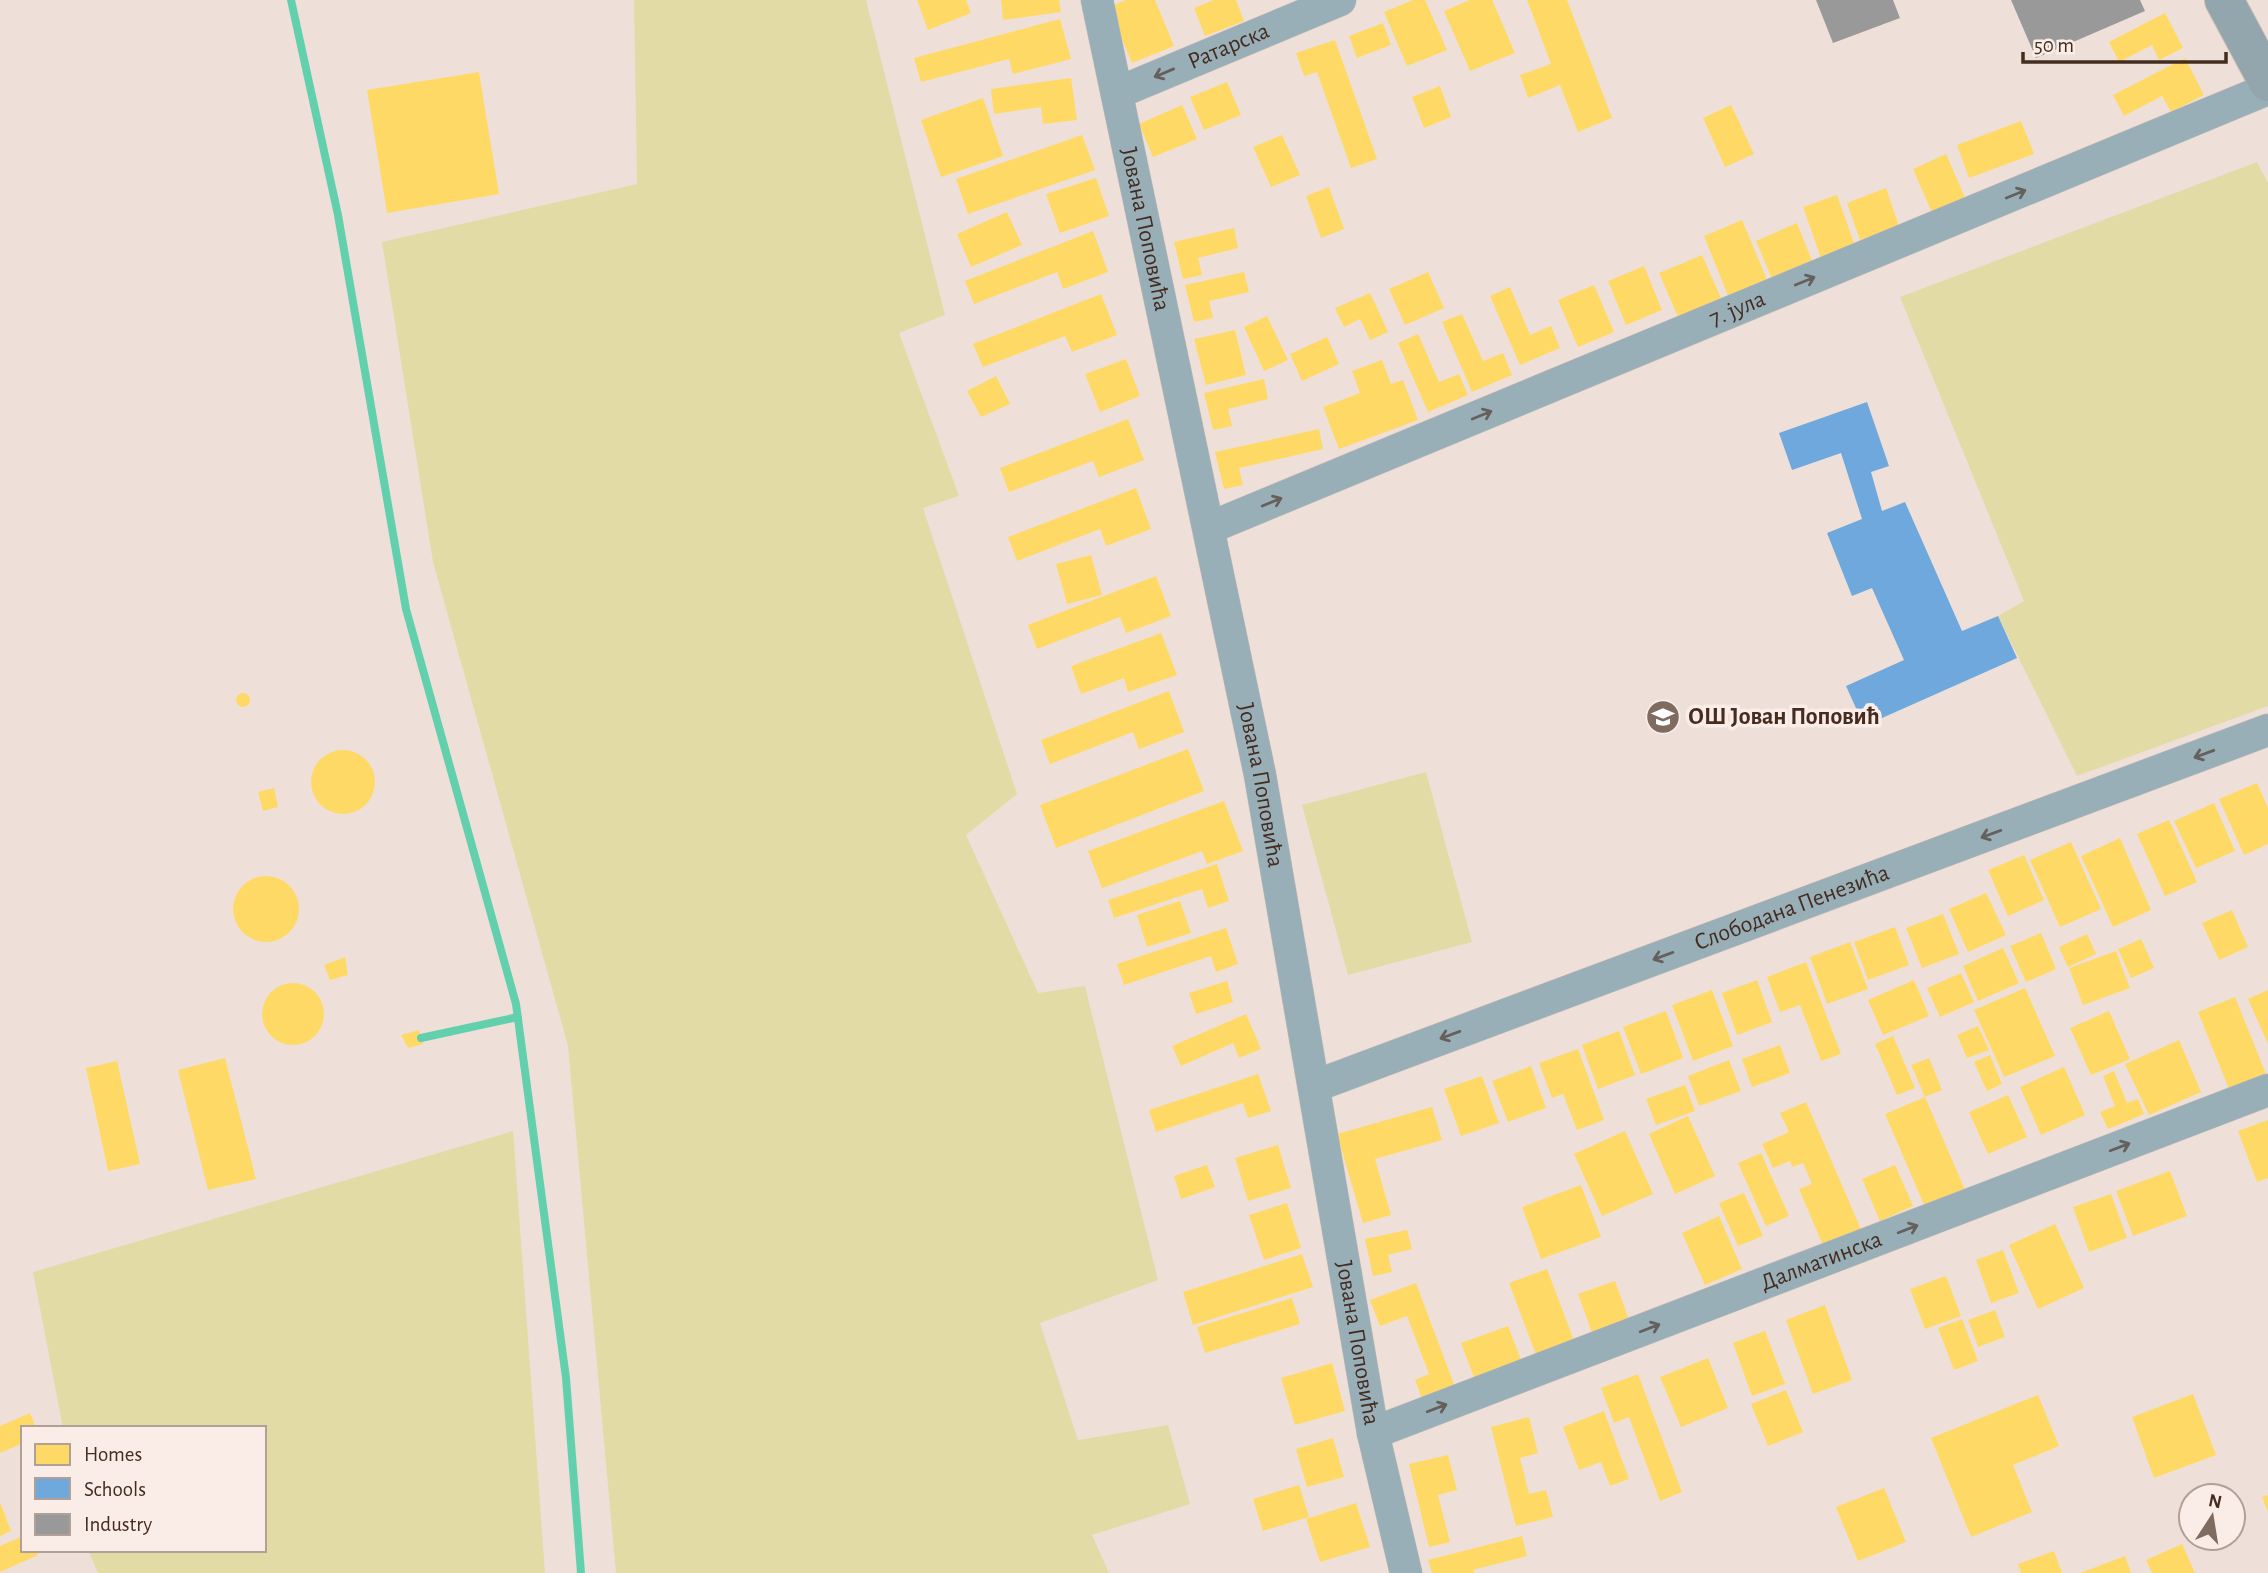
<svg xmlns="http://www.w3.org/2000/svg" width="2268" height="1573" viewBox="0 0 2268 1573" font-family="'Alegreya Sans',sans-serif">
<rect width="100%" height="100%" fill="#eee0d9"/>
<path fill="#e2dba6" d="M634,0H866L945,315L899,333L959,496L923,508L1017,794L966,835L1038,993L1085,986L1158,1280L1040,1323L1078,1440L1168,1425L1190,1504L1092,1535L1109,1573H616L568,1046L433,562L382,242L637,184Z
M2257,162L2268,183V706L2077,776L1998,616L2024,601L1900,297Z
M1426,772L1472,942L1348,975L1302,805Z
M513,1131L545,1573H98L88,1550H264V1428H63L33,1272Z"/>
<path fill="#ffd966" d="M917,0H966L971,13L928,30Z
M1001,0H1059L1061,12L1003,20Z
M1126,0H1155L1174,46L1132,63L1109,7Z
M1214,0H1236L1244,21L1205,36L1194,8Z
M1413,0H1425L1447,50L1407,66L1384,12Z
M1470,0H1492L1515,53L1470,71L1444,11Z
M1527,0H1567L1612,118L1578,132L1560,85L1528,98L1520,75L1551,64Z
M2165,13L2183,48L2159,60L2152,45L2119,62L2109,42Z
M1060,19L1071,59L1013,74L1009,59L921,82L914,58Z
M1383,23L1391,45L1357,58L1349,36Z
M1335,40L1377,159L1351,168L1317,72L1304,76L1296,53Z
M2185,58L2204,95L2171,112L2162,96L2124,116L2113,95Z
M479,72L499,194L387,213L367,90Z
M1071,78L1077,120L1043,124L1041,107L994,114L991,89Z
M1227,82L1241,115L1204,130L1190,97Z
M1440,86L1451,117L1424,128L1412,97Z
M983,98L1003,156L941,177L921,120Z
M1182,105L1197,139L1153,157L1139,124Z
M1731,105L1754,154L1725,167L1703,118Z
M2021,121L2034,154L1969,178L1957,145Z
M1082,135L1095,170L968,214L956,179Z
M1282,135L1300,175L1271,187L1253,147Z
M1946,154L1966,200L1933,215L1913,169Z
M1096,178L1109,216L1060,233L1046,194Z
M1329,187L1344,229L1321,238L1306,196Z
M1886,188L1899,226L1860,240L1847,203Z
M1837,195L1855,246L1821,258L1803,207Z
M1007,212L1022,245L971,267L957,234Z
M1742,220L1768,282L1729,298L1704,236Z
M1797,223L1813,263L1772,279L1756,241Z
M1234,228L1238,248L1198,258L1202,275L1183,279L1174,242Z
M1093,231L1108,272L1063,289L1057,272L974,304L965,281Z
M1702,255L1721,298L1678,317L1659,273Z
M1644,266L1662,310L1626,325L1608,281Z
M1244,272L1249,292L1209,301L1213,318L1194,322L1185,285Z
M1428,272L1444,308L1405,325L1389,289Z
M1594,285L1614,332L1578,347L1558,300Z
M1510,287L1530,335L1551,326L1560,348L1520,365L1490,296Z
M1370,293L1388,332L1370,340L1360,319L1344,327L1335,308Z
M1101,294L1117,335L1072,352L1065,336L983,367L973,344Z
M1462,314L1483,361L1503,353L1512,375L1472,392L1442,322Z
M1267,316L1288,360L1264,371L1244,327Z
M1235,330L1246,375L1206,385L1194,339Z
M1418,334L1439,382L1459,374L1468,395L1428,412L1398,343Z
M1327,337L1339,364L1302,381L1290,354Z
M1126,359L1140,396L1100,412L1085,374Z
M1382,360L1391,384L1403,380L1418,420L1339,449L1323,407L1360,393L1352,371Z
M996,376L1010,404L981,417L967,391Z
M1264,379L1268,399L1228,409L1232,426L1213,430L1204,393Z
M1128,419L1144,460L1099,477L1093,461L1009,492L1000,468Z
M1319,429L1323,449L1239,468L1243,485L1224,489L1215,452Z
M1136,488L1151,529L1106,546L1100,529L1017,561L1008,537Z
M1091,555L1102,595L1067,604L1056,564Z
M1156,576L1171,616L1126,633L1120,617L1037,649L1028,625Z
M1161,633L1177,675L1128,692L1124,678L1081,694L1071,666Z
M1169,691L1184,732L1139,749L1133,732L1050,764L1041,740Z
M236 700a7 7 0 1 1 14 0a7 7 0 1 1-14 0Z
M1188,749L1204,791L1056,848L1040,805Z
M311 782a32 32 0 1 1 64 0a32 32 0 1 1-64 0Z
M2257,783L2268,808V844L2244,855L2219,799Z
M274,788L278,807L263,811L258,792Z
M1224,801L1243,851L1207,864L1202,851L1102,888L1088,851Z
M2214,803L2235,851L2196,868L2174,821Z
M2169,820L2197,882L2165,896L2137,834Z
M2120,838L2151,910L2113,927L2081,856Z
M2071,842L2101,909L2060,927L2030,860Z
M2024,855L2044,900L2008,916L1988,870Z
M1217,864L1229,901L1208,908L1202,889L1114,918L1108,900Z
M233 909a33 33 0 1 1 66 0a33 33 0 1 1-66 0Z
M1986,893L2006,935L1968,952L1949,909Z
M1180,901L1191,933L1147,947L1137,915Z
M2232,910L2248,947L2219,960L2202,923Z
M1943,914L1959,954L1922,968L1906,928Z
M1895,927L1909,965L1868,980L1854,942Z
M1226,928L1238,964L1216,972L1211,956L1124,985L1117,964Z
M2041,933L2056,969L2026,982L2010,946Z
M2087,934L2096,954L2068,967L2059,947Z
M2141,939L2154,968L2131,978L2118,949Z
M1850,942L1868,989L1827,1004L1810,957Z
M2003,948L2019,983L1978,1001L1963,966Z
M2116,951L2130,988L2083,1005L2069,968Z
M345,957L348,975L330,980L324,965Z
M1806,962L1841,1054L1821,1061L1800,1005L1780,1012L1767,977Z
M1961,973L1974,1002L1940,1017L1927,988Z
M1757,980L1772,1022L1737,1035L1722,993Z
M1914,980L1929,1016L1883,1035L1868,1000Z
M1227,981L1233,1002L1196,1014L1189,993Z
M262 1014a31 31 0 1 1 62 0a31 31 0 1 1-62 0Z
M2025,988L2055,1056L2004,1077L1974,1010Z
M1712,990L1733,1046L1693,1061L1672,1005Z
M2268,990V1044L2248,999Z
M2235,997L2266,1074L2229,1089L2198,1012Z
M1666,1011L1683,1058L1641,1074L1623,1027Z
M2109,1011L2130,1059L2091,1075L2070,1028Z
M1246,1014L1261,1049L1239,1058L1233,1043L1181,1066L1172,1046Z
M1978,1026L1989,1050L1967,1058L1957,1035Z
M419,1030L423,1044L408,1048L401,1035Z
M1619,1031L1635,1075L1598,1089L1582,1045Z
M1893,1036L1915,1088L1897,1095L1875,1044Z
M2179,1040L2201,1092L2149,1115L2125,1064Z
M1780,1045L1790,1073L1752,1087L1742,1059Z
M1578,1049L1604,1120L1577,1130L1563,1094L1552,1098L1539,1063Z
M1990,1055L2002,1084L1987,1091L1974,1062Z
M225,1058L256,1179L208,1190L178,1070Z
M1929,1058L1942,1090L1925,1097L1911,1065Z
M1729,1060L1741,1091L1699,1106L1688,1076Z
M117,1061L140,1164L108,1171L86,1068Z
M1531,1066L1546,1108L1508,1122L1492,1081Z
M2064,1067L2085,1115L2041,1135L2020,1087Z
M2114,1071L2127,1103L2138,1099L2144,1114L2108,1129L2100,1112L2115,1106L2103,1076Z
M1258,1074L1271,1111L1248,1118L1243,1103L1156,1132L1149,1110Z
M1482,1076L1499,1123L1461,1136L1444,1089Z
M1685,1085L1695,1111L1656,1125L1646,1099Z
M2008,1095L2027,1137L1988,1154L1969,1112Z
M1925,1097L1965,1190L1925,1207L1885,1114Z
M1806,1102L1863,1234L1825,1250L1799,1189L1812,1184L1803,1163L1792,1167L1790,1161L1773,1168L1762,1144L1789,1132L1780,1113Z
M1432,1107L1442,1140L1375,1159L1391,1215L1363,1223L1337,1134Z
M1688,1116L1715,1176L1675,1194L1649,1134Z
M2268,1120V1178L2257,1182L2238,1131Z
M1625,1131L1653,1194L1602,1216L1574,1154Z
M1278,1145L1291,1188L1248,1201L1235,1158Z
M1761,1153L1789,1216L1766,1226L1738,1163Z
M1207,1165L1215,1187L1181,1199L1174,1176Z
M1895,1165L1913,1206L1880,1221L1862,1179Z
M2170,1171L2187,1216L2133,1236L2116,1191Z
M1581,1185L1601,1237L1541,1259L1522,1207Z
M1744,1193L1763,1236L1738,1246L1719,1203Z
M2111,1194L2127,1238L2089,1252L2073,1207Z
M1287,1203L1301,1248L1264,1260L1249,1215Z
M1719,1216L1742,1269L1705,1285L1682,1233Z
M2055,1224L2084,1288L2038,1309L2009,1245Z
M1407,1230L1412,1249L1388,1255L1392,1272L1373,1276L1365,1239Z
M2003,1250L2019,1293L1991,1303L1976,1260Z
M1302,1254L1313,1287L1193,1325L1183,1292Z
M1547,1269L1576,1346L1538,1360L1509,1283Z
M1946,1276L1961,1316L1925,1329L1910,1289Z
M1615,1281L1632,1328L1595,1341L1578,1294Z
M1416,1283L1455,1387L1422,1399L1415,1380L1429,1374L1407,1316L1380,1326L1370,1300Z
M1292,1298L1300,1324L1205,1353L1197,1327Z
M1825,1305L1852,1380L1813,1394L1786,1320Z
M1995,1310L2005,1337L1978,1347L1968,1320Z
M1962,1319L1978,1361L1954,1370L1938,1328Z
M1508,1326L1523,1365L1476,1383L1461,1343Z
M1765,1331L1785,1384L1752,1396L1733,1343Z
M1708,1358L1728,1408L1681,1427L1660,1377Z
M1332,1363L1345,1411L1295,1425L1281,1378Z
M1638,1374L1682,1492L1660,1501L1629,1417L1614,1423L1601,1388Z
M1786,1390L1803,1432L1768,1446L1751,1404Z
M2193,1394L2216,1455L2154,1478L2132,1417Z
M2038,1395L2059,1446L2013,1465L2032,1512L1971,1537L1931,1438Z
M1604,1411L1629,1479L1610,1486L1601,1462L1579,1470L1563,1427Z
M30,1413L36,1428H23V1443L0,1453V1426Z
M1529,1417L1538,1453L1520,1458L1529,1494L1546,1490L1553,1517L1516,1526L1491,1427Z
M1333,1438L1344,1477L1307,1487L1296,1449Z
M1448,1455L1457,1490L1438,1495L1450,1542L1429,1547L1409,1464Z
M1299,1485L1309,1517L1263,1531L1253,1499Z
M1884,1488L1906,1542L1858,1561L1836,1507Z
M2268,1495V1512L2262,1497Z
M0,1502L11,1531L0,1536Z
M1356,1503L1370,1547L1320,1562L1306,1519Z
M23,1536V1550H36L38,1555L0,1572V1546Z
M1522,1536L1527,1556L1473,1570L1474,1573H1432L1428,1560Z
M2182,1544L2195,1573H2152L2146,1560Z
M2054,1551L2062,1573H2021L2018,1564Z
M2125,1556L2131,1573H2080Z"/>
<path fill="#6fa8dc" d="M1867,402L1889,466L1871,472L1882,511L1905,502L1962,631L1998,616L2017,658L1864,726L1846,686L1904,660L1872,588L1852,596L1827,533L1862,519L1841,453L1792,470L1779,433Z"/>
<path fill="#999" d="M1816,0H1893L1900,18L1833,43Z
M2011,0H2140L2145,11L2036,58Z"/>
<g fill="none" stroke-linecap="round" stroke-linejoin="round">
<path stroke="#63d0ad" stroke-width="8" d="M291,0L338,215L406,609L516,1004L566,1378L581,1573
M421,1038L518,1017"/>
<g stroke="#cabdb6" stroke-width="33">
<g id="minor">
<path id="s1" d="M1097,0L1260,775L1373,1433L1406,1573"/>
<path id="s2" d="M1117,93L1340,0"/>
<path id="s3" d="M1209,528L2268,89"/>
<path id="s4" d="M1315,1086L2268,730"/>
<path id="s5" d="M1373,1433L2268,1090"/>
</g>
</g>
<g stroke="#cabdb6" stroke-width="40">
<path id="major" d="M2224,0L2268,82"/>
</g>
<use href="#minor" stroke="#99afb8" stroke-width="32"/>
<use href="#major" stroke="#93a5ad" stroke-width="38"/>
</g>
<defs><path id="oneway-shaft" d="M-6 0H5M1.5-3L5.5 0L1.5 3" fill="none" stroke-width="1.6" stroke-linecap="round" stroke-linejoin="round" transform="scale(1.75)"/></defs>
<g stroke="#66605d">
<use href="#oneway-shaft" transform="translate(1164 73) rotate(157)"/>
<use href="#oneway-shaft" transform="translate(2016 194) rotate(-22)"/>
<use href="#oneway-shaft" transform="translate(1805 281) rotate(-22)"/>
<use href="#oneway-shaft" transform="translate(1482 415) rotate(-22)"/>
<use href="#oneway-shaft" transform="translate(1272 502) rotate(-22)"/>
<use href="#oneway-shaft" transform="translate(2204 754) rotate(160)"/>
<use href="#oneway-shaft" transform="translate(1991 834) rotate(160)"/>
<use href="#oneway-shaft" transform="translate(1663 956) rotate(160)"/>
<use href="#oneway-shaft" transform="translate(1450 1035) rotate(160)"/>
<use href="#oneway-shaft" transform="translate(2120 1147) rotate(-21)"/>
<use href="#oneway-shaft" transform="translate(1908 1229) rotate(-21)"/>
<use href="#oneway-shaft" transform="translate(1650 1328) rotate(-21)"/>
<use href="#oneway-shaft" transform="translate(1437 1408) rotate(-21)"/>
</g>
<defs>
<g id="school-disc" transform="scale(1.75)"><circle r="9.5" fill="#806b61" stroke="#faede7"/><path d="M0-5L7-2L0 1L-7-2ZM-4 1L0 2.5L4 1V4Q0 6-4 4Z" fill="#fff"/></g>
</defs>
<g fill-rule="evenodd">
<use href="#school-disc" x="1663" y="717"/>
</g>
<g text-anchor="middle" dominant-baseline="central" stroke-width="7" stroke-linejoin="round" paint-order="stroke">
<g font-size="24" fill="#442c20" stroke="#faede7">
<text stroke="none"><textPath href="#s2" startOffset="121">Ратарска</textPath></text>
<text stroke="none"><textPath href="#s1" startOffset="234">Јована Поповића</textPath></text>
<text stroke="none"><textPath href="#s3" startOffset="572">7. јула</textPath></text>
<text stroke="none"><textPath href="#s1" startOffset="802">Јована Поповића</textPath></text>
<text stroke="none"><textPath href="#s4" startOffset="509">Слободана Пенезића</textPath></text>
<text stroke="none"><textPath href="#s5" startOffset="480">Далматинска</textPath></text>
<text stroke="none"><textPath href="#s1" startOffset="1368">Јована Поповића</textPath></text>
</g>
<g font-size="24" font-weight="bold" fill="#442c20" stroke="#faede7" text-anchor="start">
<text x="1688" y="717">ОШ Јован Поповић</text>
</g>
</g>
<rect x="21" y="1426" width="245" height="126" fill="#faede7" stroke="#b1a097" stroke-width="2"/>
<rect x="35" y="1444" width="35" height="21" fill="#ffd966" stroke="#b1a097" stroke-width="2"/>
<text x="84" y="1461" font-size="21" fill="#442c20">Homes</text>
<rect x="35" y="1478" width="35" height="21" fill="#6fa8dc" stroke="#b1a097" stroke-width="2"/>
<text x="84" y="1496" font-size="21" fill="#442c20">Schools</text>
<rect x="35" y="1514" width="35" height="21" fill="#999999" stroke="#b1a097" stroke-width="2"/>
<text x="84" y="1531" font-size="21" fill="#442c20">Industry</text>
<g transform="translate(2212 1517) rotate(12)"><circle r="33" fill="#faede7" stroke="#b1a097" stroke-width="2"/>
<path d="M0-5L12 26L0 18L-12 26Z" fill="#806b61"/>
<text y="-10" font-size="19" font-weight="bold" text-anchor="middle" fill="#442c20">N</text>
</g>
<path d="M2023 52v10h203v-10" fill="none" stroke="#442c20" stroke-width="3.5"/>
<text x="2034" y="52" font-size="21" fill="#442c20" stroke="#faede7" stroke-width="5" paint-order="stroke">50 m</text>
</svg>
